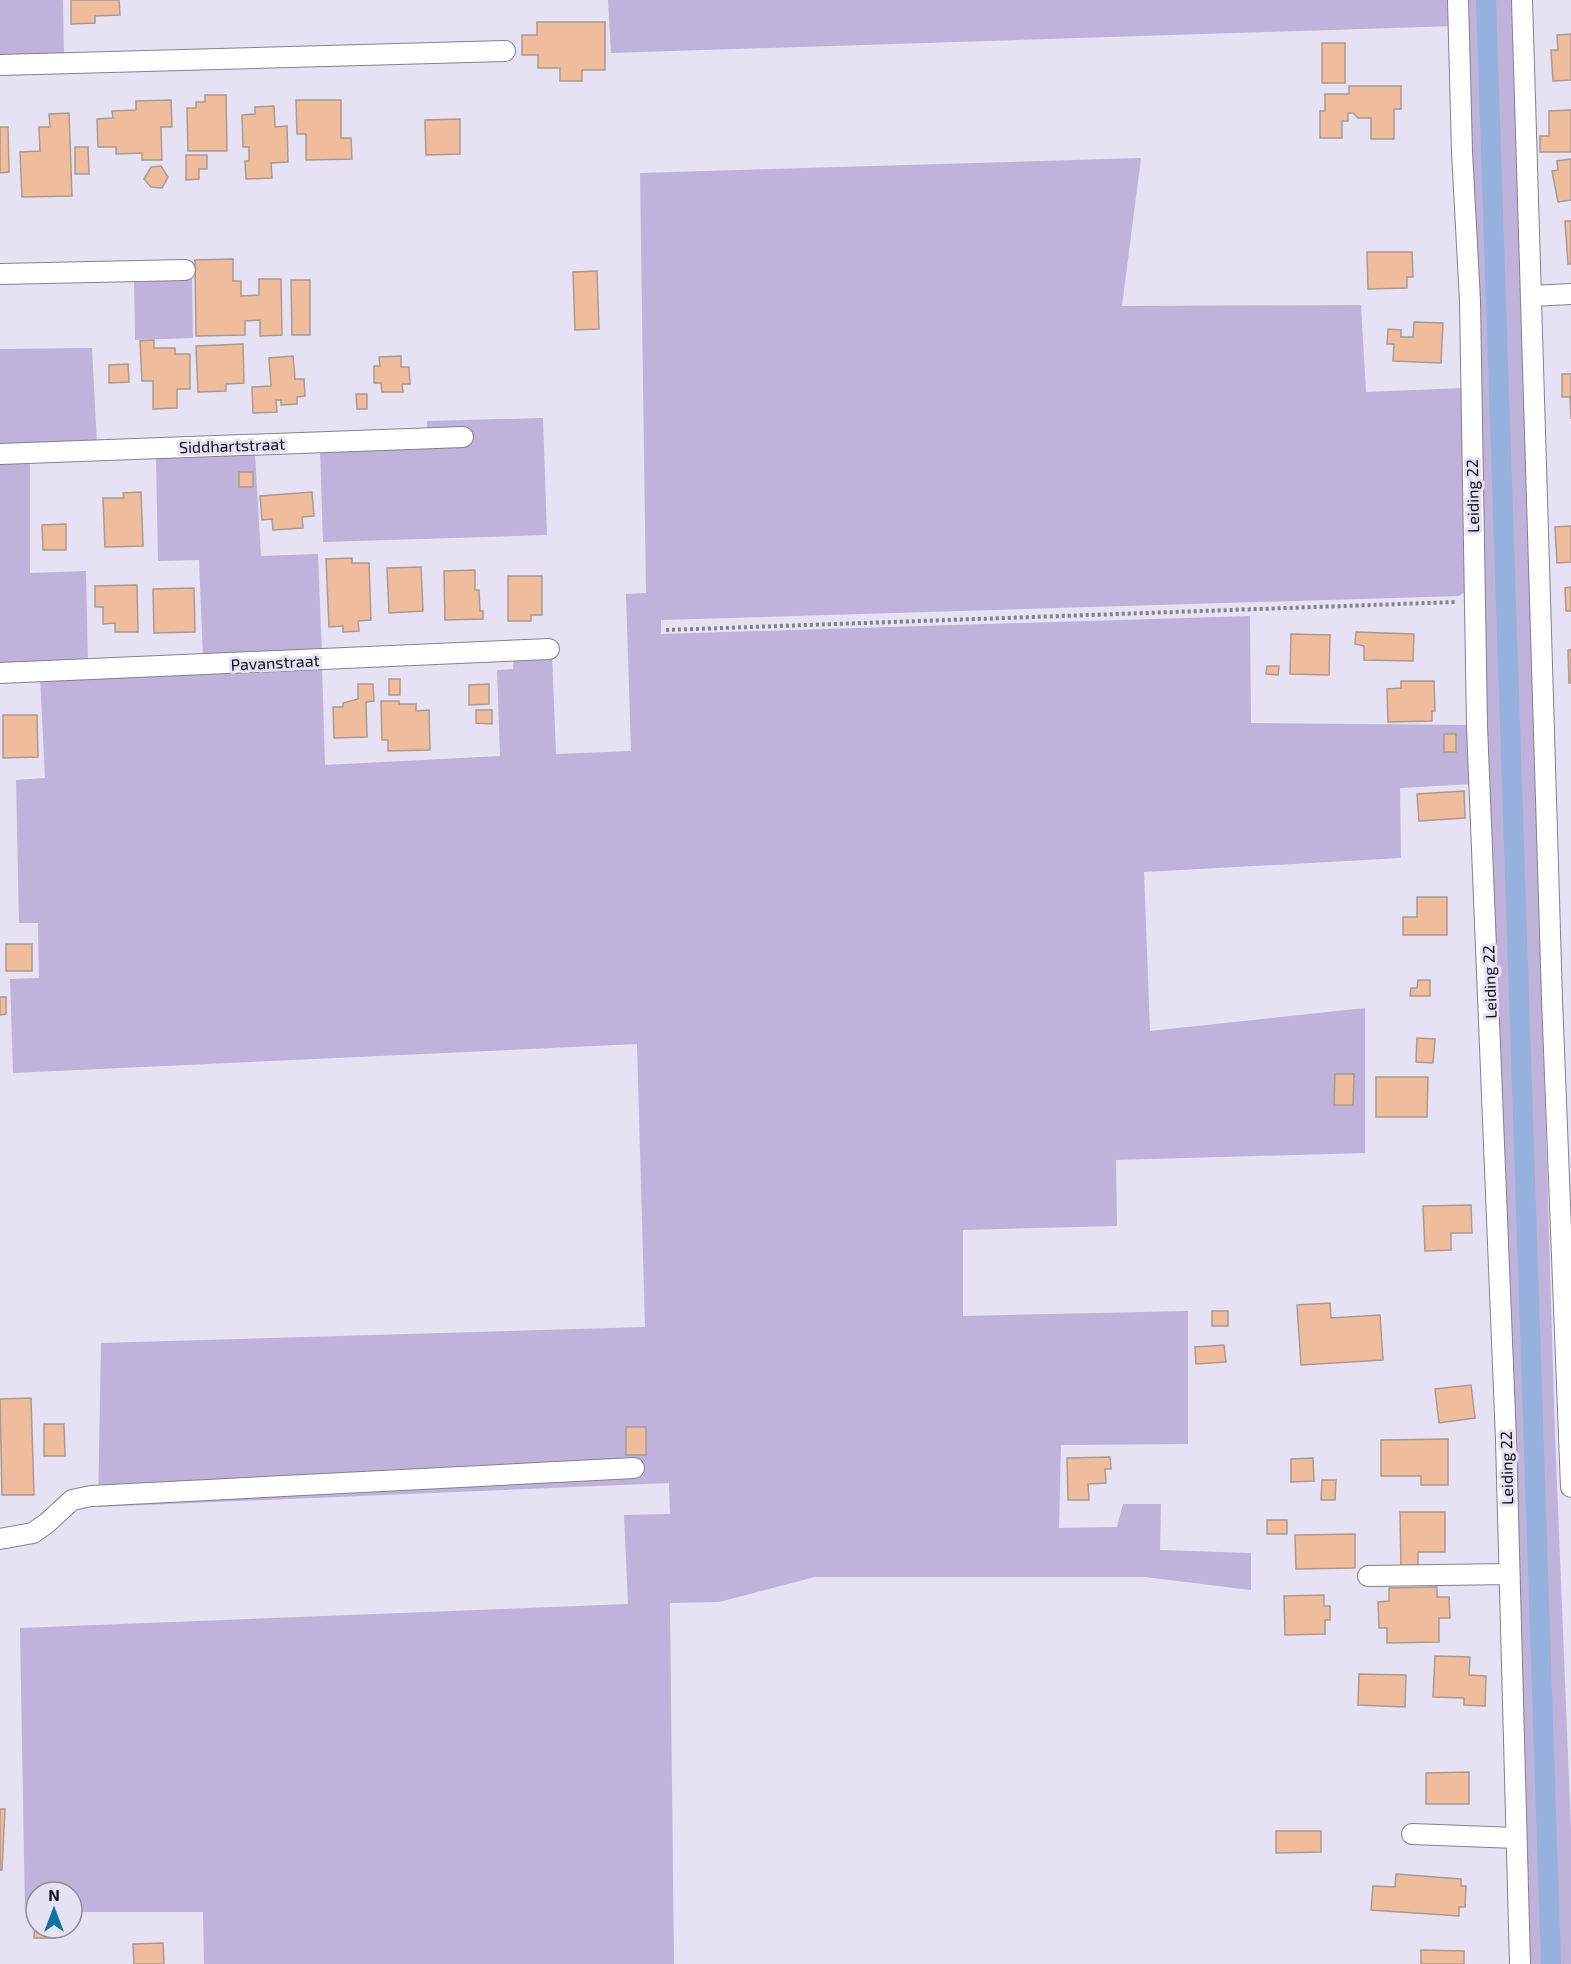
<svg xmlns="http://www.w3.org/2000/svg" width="1571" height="1964" viewBox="0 0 1571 1964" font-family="'Exo 2',sans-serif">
<rect width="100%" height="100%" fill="#e6e1f3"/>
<path fill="#bfb2db" d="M0,0H63L64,56L0,58Z
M608,0H1453L1454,26L611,53Z
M1463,0H1512L1555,1434L1571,1829V1964H1526Z
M1141,158L1122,306L1361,305L1366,392L1463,388L1467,590L1459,596L661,620V634L1250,616L1251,723L1471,725L1472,784L1400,788L1401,858L1144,872L1150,1031L1365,1008V1153L1116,1160L1117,1226L963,1230V1316L1188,1311V1444L1061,1445L1059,1528L1117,1527L1123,1504H1161L1160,1550L1251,1553V1590L1145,1577H815L719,1602L670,1603L674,1964H204L203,1912H72V1892H36V1913H25L20,1628L628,1604L624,1515L670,1514L669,1483L98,1507L101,1343L645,1327L637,1044L13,1073L10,979L39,978L38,923H19L16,780L45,778L40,676L322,666L325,765L500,756L497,670L513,669L514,656L552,654L556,754L631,751L626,594L646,593L640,173Z
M192,274L193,338L135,340L134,276Z
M92,348L97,445L0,449V349Z
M543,418L547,535L323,542L320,450L427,447V421Z
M255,454L261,556L318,554L322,654L203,658L199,560L158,561L156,456Z
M30,458V573L86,571L88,664L0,668V459Z"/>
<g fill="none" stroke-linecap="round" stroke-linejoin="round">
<path stroke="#96b1dd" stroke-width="20" d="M1486,0L1551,1964"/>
</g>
<path fill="#efbd9e" stroke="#ab9a90" stroke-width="1.5" d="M71,0H119L120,15L95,16V23L71,24Z
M537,22H605V70H582V81H560V68H538V55H522V35H537Z
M1571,34V80L1553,81L1551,50H1558L1557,35Z
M1322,43H1345V83H1322Z
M1349,86H1401V109H1394V139H1371V118H1358L1353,113H1348V121H1342V138H1320V111H1325V94H1349Z
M205,95H226L227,151H188L187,108H196V102H205Z
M171,100L172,127H161L162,160H142V153L116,154V147H98L97,119L113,118L112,111L136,110V101Z
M296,100H341V138H351L352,159L306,160V134H297Z
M274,106L275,127L287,126L288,162L271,163L272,178L246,179L245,161H249V147H243L242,115L255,114V107Z
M1571,110V152H1540V136H1549V111Z
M69,113L72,196L22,197L20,152L40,151L39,127H50L49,114Z
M460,119V154L426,155L425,120Z
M0,127H8L9,172L0,173Z
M75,147H88L89,174H75Z
M186,155H207V169H199V179L186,180Z
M1571,159V200L1558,202L1552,171L1558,170L1557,161Z
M161,166L168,177L162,188L151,187L144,179L151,167Z
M1565,221H1571V264H1568Z
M1367,252H1412L1413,277H1407V288L1368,289Z
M233,259V281H241V296L259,295V279H281L282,335L260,336V320L245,321V335L196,336L195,260Z
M597,271L599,329L575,330L573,272Z
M291,280H310V335H292Z
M1414,322L1443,323L1441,363L1393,361L1394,344H1387L1388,329L1401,330V337H1413Z
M154,340V348H175V354H190V389H177V408L153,409V381H142L140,341Z
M243,344L244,383L226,384V391L198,392L196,346Z
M293,356L295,379H304L305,396L297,397V404L281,405V400H276L277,412L253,413L252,387L271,386L269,358Z
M401,356V367H409L410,384H402L403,392H382L381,383H374V366H380L379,357Z
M128,364L129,382L109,383V365Z
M1562,374H1571V419L1570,397H1562Z
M356,394H367V409H357Z
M239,472H253V487H239Z
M141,492L143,546L105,547L103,498H124L123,493Z
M312,492L314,516L302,517L303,528L273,530L272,519L262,520L260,496Z
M66,524V550H43L42,525Z
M1571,526V562L1557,563L1555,527Z
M352,558V563H369L371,620L358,621L359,631L343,632V626L329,627L326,559Z
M421,567L423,611L389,613L387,568Z
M475,570V590H479L480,611H483V619L445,620L444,571Z
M508,576H542V615H531V621H508Z
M137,585L138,632H115V623L103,624V607H95V586Z
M1571,587V611H1566L1565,588Z
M194,588L195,632L154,633L153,589Z
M1356,632L1414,634L1413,661L1364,660V646L1355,644Z
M1291,634L1330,635L1329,675L1290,674Z
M1568,650H1571V683H1569Z
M1267,666H1279L1278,675L1266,674Z
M389,679H400V695H389Z
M1401,681H1434L1435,711H1432V721L1388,722L1387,689L1401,688Z
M358,684H373L374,701L366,702L367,737L334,738L333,707H343V703L358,699Z
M489,684V704L469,705V685Z
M381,701H399V704H416V711L429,710L430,750L388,751V740H382Z
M476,710H492V724L476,723Z
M3,715H37L38,757L3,758Z
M1444,734H1456V752H1444Z
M1464,791L1465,818L1419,821L1417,794Z
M1417,897H1447V935H1403V917H1417Z
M6,944H32V971H6Z
M1418,980H1430V996H1410L1411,988H1417Z
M0,997H6V1014L0,1015Z
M1417,1038L1435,1039L1433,1063L1416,1062Z
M1335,1074H1354L1353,1105H1334Z
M1376,1077H1428L1427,1117H1376Z
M1471,1205L1472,1233H1451V1250L1425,1251L1423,1206Z
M1330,1303L1331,1318L1380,1315L1383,1360L1301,1365L1297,1305Z
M1212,1311H1228V1326H1212Z
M1224,1345L1226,1362L1196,1364L1195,1347Z
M1471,1385L1475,1418L1439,1423L1435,1389Z
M31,1398L34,1495H2L0,1399Z
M44,1424H64L65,1456H44Z
M626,1427H646V1455H626Z
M1448,1439V1485H1421V1476H1381V1440Z
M1110,1457L1111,1469H1105L1106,1483L1088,1484L1089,1500H1068L1067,1458Z
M1313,1458L1314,1481L1291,1482V1459Z
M1322,1480H1336L1335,1500H1321Z
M1400,1512H1445V1552H1418V1566H1401Z
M1267,1520H1287V1534H1267Z
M1355,1534V1568L1296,1569L1295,1535Z
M1437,1587V1597H1449L1450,1618H1439V1642L1387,1643V1628H1379L1378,1602L1389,1601V1588Z
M1324,1595V1606H1330V1620H1325V1634L1285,1635L1284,1596Z
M1435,1656L1470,1657L1469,1675L1486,1676L1485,1706L1464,1705V1698L1433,1697Z
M1359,1674L1406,1675L1405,1707L1358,1705Z
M1469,1772V1804H1426V1773Z
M0,1809H5L2,1870H0Z
M1276,1831H1321V1852L1276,1853Z
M1396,1874L1461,1879V1886H1466L1465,1907H1459V1916L1371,1910L1373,1886L1395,1887Z
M35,1922L36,1928H56L55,1938H34Z
M163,1943L164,1964H134L133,1944Z
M1421,1950L1464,1951V1964H1421Z"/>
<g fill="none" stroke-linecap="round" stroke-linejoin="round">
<g stroke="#858090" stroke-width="22">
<path id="minor" d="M1458,0L1462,152L1470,301L1477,726L1506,1440L1520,1964
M1522,0L1552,999L1571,1487
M0,65L505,51
M0,274L185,270
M1531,296L1571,294
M0,454L463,437
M0,673L549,649
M0,1539L33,1533L47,1523L72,1500L91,1496L634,1468
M1368,1576L1508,1574
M1412,1834L1516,1838"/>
</g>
<path stroke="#84808d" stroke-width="4" stroke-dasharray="3 3" stroke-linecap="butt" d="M666,630L1456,602"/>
<use href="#minor" stroke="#fff" stroke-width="20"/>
</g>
<g text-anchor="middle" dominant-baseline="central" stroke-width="6" stroke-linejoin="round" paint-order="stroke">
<g font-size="16" fill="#110f15" stroke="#e6e1f3">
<text transform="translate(232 445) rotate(-2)">Siddhartstraat</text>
<text transform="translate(1472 496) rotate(-91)">Leiding 22</text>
<text transform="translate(275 662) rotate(-3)">Pavanstraat</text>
<text transform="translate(1489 982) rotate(-92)">Leiding 22</text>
<text transform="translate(1506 1468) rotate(-91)">Leiding 22</text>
</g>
</g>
<g transform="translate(54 1910)"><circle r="28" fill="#e6e1f3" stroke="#918d9a" stroke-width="1.5"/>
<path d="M0-4.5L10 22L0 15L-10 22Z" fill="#0d74a0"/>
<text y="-9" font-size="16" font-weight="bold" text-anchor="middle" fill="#110f15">N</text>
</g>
</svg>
